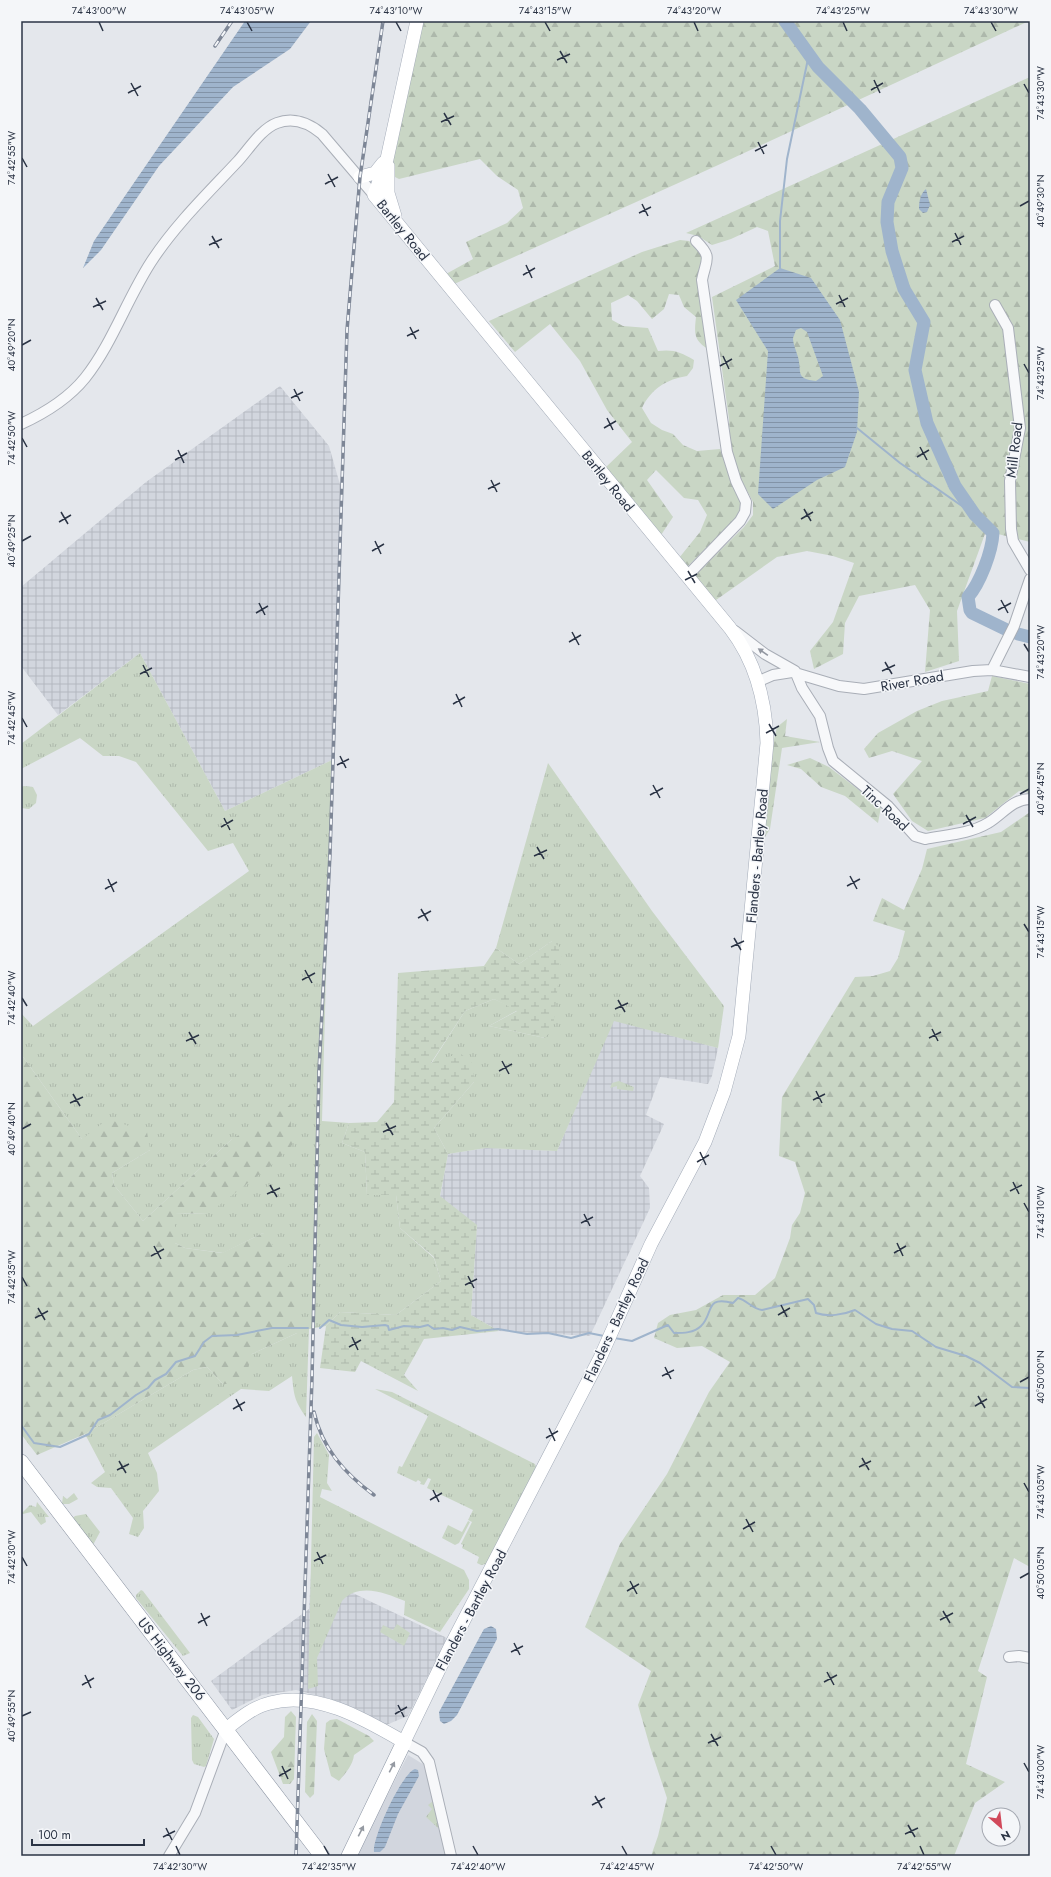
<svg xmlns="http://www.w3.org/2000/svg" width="1051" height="1877" viewBox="0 0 1051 1877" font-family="Jost,sans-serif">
<defs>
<pattern id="industrial-grid" width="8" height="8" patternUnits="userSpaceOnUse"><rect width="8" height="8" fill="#d2d6de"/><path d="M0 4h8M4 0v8" fill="none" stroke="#b4b8c0"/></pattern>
<pattern id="grass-tufts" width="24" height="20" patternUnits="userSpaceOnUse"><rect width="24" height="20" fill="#c9d6c5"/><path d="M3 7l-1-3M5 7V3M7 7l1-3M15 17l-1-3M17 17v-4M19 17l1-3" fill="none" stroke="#adb8ab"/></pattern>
<pattern id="forest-firs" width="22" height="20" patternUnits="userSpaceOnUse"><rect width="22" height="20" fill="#c9d6c5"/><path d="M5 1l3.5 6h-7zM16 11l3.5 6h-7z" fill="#adb8ab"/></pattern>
<pattern id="wetland-marsh" width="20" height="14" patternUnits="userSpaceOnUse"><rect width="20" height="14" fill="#c9d6c5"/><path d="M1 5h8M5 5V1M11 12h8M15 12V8" fill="none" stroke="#adb8ab"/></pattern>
<pattern id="water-rules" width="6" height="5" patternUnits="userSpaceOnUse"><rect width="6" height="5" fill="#9fb4cc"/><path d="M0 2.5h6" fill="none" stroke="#8293a7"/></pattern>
</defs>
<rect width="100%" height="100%" fill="#e4e7ec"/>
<path fill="#d2d6de" d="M408,1755L426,1766L447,1856H356Z"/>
<path fill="url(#industrial-grid)" d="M280,386L329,446L343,495L332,760L225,811L140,653L58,715L21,666V587L146,482Z
M613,1020L718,1048L712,1076L708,1084L660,1077L646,1115L664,1124L640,1176L649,1188L650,1208L590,1336L499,1331L471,1315L477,1226L440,1197L448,1154L486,1148L557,1151Z
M311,1573L447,1638L408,1716L386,1725L357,1709L327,1698L296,1690L262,1695L232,1710L211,1681L309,1609Z"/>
<path fill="url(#grass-tufts)" d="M140,653L225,811L332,760L322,1121L349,1123L342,1143L365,1152L367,1195H396L400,1228L434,1258L441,1281L396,1315L340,1312L326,1326L309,1329L306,1417C294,1400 294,1395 292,1376L269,1391L241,1389L148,1453L157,1473L159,1491L143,1511L144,1528L138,1537L129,1534L133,1518L111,1488L97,1487L91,1483L105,1472L85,1434L193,1370L207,1367L223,1384L252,1354L297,1333L263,1233L223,1253L185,1248L175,1243V1214L209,1213L232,1139L143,1221L114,1185L112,1173L150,1150L82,1139L21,1054V1013L33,1026L249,871L233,843L208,851L136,762L119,756H103L80,738L21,769V744Z
M548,763L652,911L724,1006L718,1048L614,1021L557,1151L486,1148L448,1154L434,1128L474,1082L431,1064L465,1011L494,999L518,1010L489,1026L545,1038L552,941L519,964L496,948Z
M24,786L33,787L37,795L36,803L29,809L21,808V787Z
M619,1081L634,1087L633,1091L617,1089V1086L610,1088L612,1083Z
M375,1389L392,1392L535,1464L536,1468L486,1564L481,1565L477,1563L479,1557L462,1548L463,1545L461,1544L472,1522L468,1520L473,1510L427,1488L431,1479L428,1478L424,1485L420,1484L421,1482L418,1480L416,1482L397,1473L399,1466L402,1467L428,1416Z
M317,1433L329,1455L327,1483L332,1491L322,1489L320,1497L464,1570L469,1580V1589L440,1632L404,1615L405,1601C385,1593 359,1582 342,1601L317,1658L318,1686L308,1689L314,1437Z
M74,1493L78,1499L69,1504H62L63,1496L67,1499Z
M37,1502L49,1517H45L46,1522L41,1525L31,1512L23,1514L22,1513L30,1505L36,1507Z
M86,1514L100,1532L93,1545L73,1518L75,1516Z
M468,1521L470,1522L459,1543L455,1545L442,1538L448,1525L462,1532Z
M141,1590L143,1591L190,1653L183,1656L136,1598V1595Z
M397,1624L410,1633L404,1646L380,1632L383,1625L393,1630Z
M193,1715L198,1717L214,1739L206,1766L204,1767L194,1764L192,1760L191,1718Z
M433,1801L440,1828H438L426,1817L432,1809L428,1805Z"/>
<path fill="url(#forest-firs)" d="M421,21H1029L716,166L452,285L446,274L473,259L466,242L507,223L523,208L518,190L497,176L480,159L399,179L393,176L391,156Z
M1030,77V542L986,531L957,611L959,661L925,672L930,610L915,585L859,596L845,623L843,654L814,669L810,651L833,622L854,563L833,556L807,551L777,557L716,600L699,584L694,576L744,527L753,515V502L737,472L730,445L729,419L712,297L775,266L768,231L757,227L731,239L712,245L698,236L686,233Z
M680,240L689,241L701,251L702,257L697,279L709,350C694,340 694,335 696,317L684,307L679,295L669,294L664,309L652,319L637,301L628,295L611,303L612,320L623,326L648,328L658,351C673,349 681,352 694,360L693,368L687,376C667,379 651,389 642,408L651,423L662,430L673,434L683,445L697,451L720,449C726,458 726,469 730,479C733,487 739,493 743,502L736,518L686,568L679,558L700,532L707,515L698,500L684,498L656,470L647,480L673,517L661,535L606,467L632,442L607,410L580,361L550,324L515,352L489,321L642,252Z
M992,676L1030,684V793L1019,791L985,818L928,831L912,821L893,794L922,761L892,751L869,758L864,749L878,733L917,711L942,701L988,691Z
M787,719L785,736L820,742L782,748L770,829L763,840L772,748L777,727Z
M810,758L829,767L881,807L878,823L845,796L821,787L801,769L787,765Z
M1030,812V1567L1014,1558L978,1671L987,1677L966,1764L1005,1782L975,1803L954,1856H651L658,1836L667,1798L650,1747L638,1705L651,1671L585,1627L620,1544L667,1474L709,1392L730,1362L702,1346L677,1348L654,1338L658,1323L670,1315L696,1310L723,1295H755L775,1278L790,1238L792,1225L800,1213L805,1193L795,1162L779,1156L782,1097L855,977L873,976L890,971L898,958L905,931L873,921L882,898L904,910L922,869L927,849L1001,832Z
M21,1054L82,1139L108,1119L147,1132L150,1150L112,1173L114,1185L143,1221L232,1139L290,1105L292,1145L274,1163L209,1213L175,1214V1243L185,1248L222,1253L263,1233L298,1278L297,1333L252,1354L244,1384H223L207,1367L193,1370L85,1434L37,1455L21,1434Z
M291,1711L296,1717L294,1779L290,1784H283L271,1752L284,1737L285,1717Z
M312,1714L317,1721L314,1794L310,1798L305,1792L307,1722Z
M337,1719L369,1736L374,1741L354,1755C353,1765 345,1774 339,1781L331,1776L324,1749L326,1723L330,1720Z"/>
<path fill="url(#wetland-marsh)" d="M552,941L562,949L553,1028L545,1038L489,1026L517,1011L494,999L465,1011L431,1063L460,1053L473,1064L474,1082L434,1128L448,1154L440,1196L477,1225L471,1315L499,1331L424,1339L404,1375L418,1391L361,1361L355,1372L320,1368L326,1326L340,1312L396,1315L441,1281L434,1257L400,1228L396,1195H367L365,1152L342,1143L349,1123L377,1122L394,1102L398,973L484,966L496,948L519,964Z"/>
<path fill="url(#water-rules)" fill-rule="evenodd" d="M245,21H311L290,49L233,87L159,166L101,250L83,268L94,241Z
M926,189L930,205L927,212L923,213L919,209C919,202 920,194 926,189Z
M780,268L811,278L840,320L859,392L857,432L845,467L817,480L773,509L758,494L768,351L736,300ZM801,328L807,332L823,376L816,381C795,379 802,372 798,357C796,350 793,344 793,338L796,330Z
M491,1626L496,1629L497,1639L457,1715L451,1721L444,1724L440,1721L439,1712L484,1629Z
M415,1769L418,1770L419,1776L398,1814L385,1847L380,1852H374C372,1838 402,1773 415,1769Z"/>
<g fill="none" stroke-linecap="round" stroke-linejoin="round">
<path stroke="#9fb4cc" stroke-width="2" d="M780,268V221L787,159L809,54
M857,428L900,463L975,515
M320,1328L329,1320L341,1325L362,1327L385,1325L388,1326L389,1330L404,1326L420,1327L428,1325L434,1329L443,1328L452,1330L460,1327L477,1331L498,1329L527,1334L548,1333L571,1338L589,1333L604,1336
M614,1338L632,1341L668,1325L674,1333C683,1333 694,1333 701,1326C714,1314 704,1295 733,1303L738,1298C747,1300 752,1309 762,1310L808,1299L814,1305L816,1313C828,1317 843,1315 855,1310L876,1324L892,1329L912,1331L936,1347L966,1356L980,1363L1012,1387L1030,1388
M21,1425L34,1443L60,1447L89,1434L98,1420L110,1415L136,1395L148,1388L155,1380L166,1374L176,1362L195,1356L204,1342L212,1336L237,1335L272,1328H308"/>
<path stroke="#9fb4cc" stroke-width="13" d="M785,21L818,67L860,109L900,157L902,168L888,202L887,222L892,251L904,289L924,322L915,370L927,423L955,486L975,515L993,533C992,552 980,583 968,597L970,610L972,613L1005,629
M1018,634L1030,637"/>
<g stroke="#a9aeb7" stroke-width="12">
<path id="minor" d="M995,305L1008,328L1020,428L1010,481L1011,529L1013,541L1030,570
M21,424C45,413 68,399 85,378C112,344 127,299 151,262C175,225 208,193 238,161C249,149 261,129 277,123C293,117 309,123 322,134L374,195
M687,576L740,521L745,512L746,502L736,481L727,452L702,280C706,259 713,258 696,241
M735,631L765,654L795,671L802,688L820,716L828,748L833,761L888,806L915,836L925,839C945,835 970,834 988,823C1002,815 1012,799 1030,799
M992,670L1014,626L1030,579
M759,681L773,675L792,672L839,686L864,689L973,671L992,670L1030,677
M1009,1657L1019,1656L1030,1658
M404,1742L422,1752L429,1762L451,1856
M169,1856L195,1813L226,1729"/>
</g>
<g stroke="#a3abb8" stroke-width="14">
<path id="major" d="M388,166V193L395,216
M360,177L375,173L383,163
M226,1729C239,1719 253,1707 270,1703C316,1690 366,1720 404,1742L449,1649L600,1358L651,1244L705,1142L724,1092L739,1036L767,743C766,700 756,662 730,628L374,195L387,159L417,21"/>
</g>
<g stroke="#8b94a3" stroke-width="16">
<path id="highway" d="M21,1462L322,1856
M349,1856L404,1742"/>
</g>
<use href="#minor" stroke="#f7f8fa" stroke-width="10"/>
<use href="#major" stroke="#fff" stroke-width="13"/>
<use href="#highway" stroke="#fff" stroke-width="15"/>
<g stroke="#7d8696" stroke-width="3.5">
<path id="rail" d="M215,46L232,21
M314,1412C322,1448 344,1473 374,1495
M296,1856L312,1378L319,1071L330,854L347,330L360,177L383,21"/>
</g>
<use href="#rail" stroke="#f4f6f9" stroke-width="2" stroke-dasharray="6" stroke-linecap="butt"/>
</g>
<defs><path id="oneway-solid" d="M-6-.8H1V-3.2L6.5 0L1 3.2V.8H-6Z"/></defs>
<use fill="#9196a0" href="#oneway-solid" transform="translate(763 652) rotate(-145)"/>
<g fill="#959aa2">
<use href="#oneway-solid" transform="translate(392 1767) rotate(-63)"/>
<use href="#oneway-solid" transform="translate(361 1831) rotate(-63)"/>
</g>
<path fill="none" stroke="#2b3445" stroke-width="1.5" d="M99,22L103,31M247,22L252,31M396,22L401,31M545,22L550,31M694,22L698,31M843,22L847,31M991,22L996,31M560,51L567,63M557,60L570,54M874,80L880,93M131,83L138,96M1024,84L1029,93M871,90L883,83M128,93L141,86M444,113L451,125M441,122L454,116M758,142L764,154M755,151L767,145M22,158L27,167M328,174L335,187M325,184L338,177M642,204L648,216M1020,206L1029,201M639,213L651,207M955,233L961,245M212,236L219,248M952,242L964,236M209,245L222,239M526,265L532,278M523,275L535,268M839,295L845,307M96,298L103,310M836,304L848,298M93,307L106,301M410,327L416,339M407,336L419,330M22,345L31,340M723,356L729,369M1024,364L1029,373M720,366L732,359M294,389L300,401M291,398L303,392M607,418L613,430M604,428L616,421M22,438L27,447M920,447L927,460M178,450L184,463M917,457L929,450M175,460L187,453M491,480L497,492M488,489L500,483M804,509L811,521M61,512L68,524M801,519L813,512M59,522L71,515M22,541L31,536M375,541L381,554M372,551L384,544M688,571L695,583M685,580L697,574M1001,600L1008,613M259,603L265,615M998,610L1011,603M256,613L268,606M572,632L579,645M569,642L581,635M1024,644L1029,652M885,662L892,674M143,665L149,677M882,671L895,665M140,674L152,668M456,694L462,707M453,704L465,697M22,718L27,727M769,724L776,736M766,733L779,726M340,756L346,768M337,765L349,759M653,785L660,798M1020,794L1029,789M650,795L663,788M966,815L973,827M224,818L230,830M963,824L976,817M221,827L233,820M537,847L544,859M534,856L547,850M850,876L857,889M108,879L114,892M847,886L860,879M105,889L117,882M421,909L428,921M418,918L431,911M1024,924L1029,932M734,938L741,950M731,947L744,941M305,970L312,983M302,980L315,973M22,998L27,1006M618,1000L625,1012M615,1009L628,1003M932,1029L938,1041M189,1032L196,1044M929,1038L941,1032M186,1041L199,1035M502,1061L509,1074M499,1071L512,1064M816,1091L822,1103M73,1094L80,1106M813,1100L825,1094M70,1103L83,1097M386,1123L393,1135M22,1129L31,1124M383,1132L396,1126M700,1152L706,1165M697,1162L709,1155M1013,1182L1019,1194M270,1185L277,1197M1010,1191L1022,1185M267,1194L280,1188M1024,1203L1029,1212M584,1214L590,1226M581,1223L593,1217M897,1243L903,1256M154,1246L161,1259M894,1253L906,1246M151,1256L164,1249M468,1276L474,1288M22,1277L27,1286M465,1285L477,1279M781,1305L787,1317M38,1308L45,1320M778,1315L790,1308M35,1318L48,1311M352,1337L358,1350M349,1347L361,1340M665,1367L671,1379M662,1376L674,1370M1020,1382L1029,1377M978,1396L985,1408M236,1399L242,1411M975,1406L987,1399M233,1409L245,1402M549,1428L555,1441M546,1438L558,1431M862,1458L869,1470M119,1461L126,1473M859,1467L871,1461M117,1470L129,1464M1024,1483L1029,1492M433,1490L439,1502M430,1500L442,1493M746,1519L753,1532M743,1529L755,1522M317,1552L323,1564M22,1557L27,1566M314,1561L326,1555M1020,1578L1029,1573M630,1581L637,1594M627,1591L639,1584M943,1611L950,1623M201,1613L207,1626M940,1620L953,1613M198,1623L210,1616M514,1643L520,1655M511,1652L523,1646M827,1672L834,1685M85,1675L91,1688M824,1682L837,1675M82,1685L94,1678M398,1705L404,1717M395,1714L407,1707M22,1716L31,1712M711,1734L718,1746M708,1743L721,1737M1024,1763L1029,1772M282,1766L288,1779M279,1776L291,1769M595,1796L602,1808M592,1805L605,1798M908,1825L915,1837M166,1828L172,1840M905,1834L918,1828M163,1837L175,1831M176,1846L180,1855M324,1846L329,1855M473,1846L478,1855M622,1846L627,1855M771,1846L776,1855M920,1846L924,1855"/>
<g text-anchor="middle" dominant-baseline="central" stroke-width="3" stroke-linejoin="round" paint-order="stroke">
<g font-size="14" fill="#2b3445" stroke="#f4f6f9">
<text transform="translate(403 230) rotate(51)">Bartley Road</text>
<text transform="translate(1014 450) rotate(-83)">Mill Road</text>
<text transform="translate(608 481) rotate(51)">Bartley Road</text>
<text transform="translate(912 681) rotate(-10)">River Road</text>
<text transform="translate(885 808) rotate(43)">Tinc Road</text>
<text transform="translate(757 856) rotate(-85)">Flanders - Bartley Road</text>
<text transform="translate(616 1320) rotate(-65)">Flanders - Bartley Road</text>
<text transform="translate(471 1610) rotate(-62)">Flanders - Bartley Road</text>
<text transform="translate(172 1659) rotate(52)">US Highway 206</text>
</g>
</g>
<rect width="1051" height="1877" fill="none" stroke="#f4f6f9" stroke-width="44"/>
<g transform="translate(1001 1827) rotate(152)"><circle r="19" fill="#f4f6f9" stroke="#a4a8b1"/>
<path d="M0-3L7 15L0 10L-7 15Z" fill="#d1495b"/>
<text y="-6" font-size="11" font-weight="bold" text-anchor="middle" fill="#2b3445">N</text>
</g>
<path d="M32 1839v6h112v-6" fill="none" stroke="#2b3445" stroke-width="2"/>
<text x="38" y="1839" font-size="12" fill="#2b3445" stroke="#f4f6f9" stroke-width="3" paint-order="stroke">100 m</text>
<rect x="22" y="22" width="1007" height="1833" fill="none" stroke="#2b3445" stroke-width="1.5"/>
<g font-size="10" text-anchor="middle" fill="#2b3445">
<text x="99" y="14">74°43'00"W</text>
<text x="247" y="14">74°43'05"W</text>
<text x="396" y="14">74°43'10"W</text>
<text x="545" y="14">74°43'15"W</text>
<text x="694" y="14">74°43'20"W</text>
<text x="843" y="14">74°43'25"W</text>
<text x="991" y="14">74°43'30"W</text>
<text transform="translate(1040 93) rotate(-90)" y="4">74°43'30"W</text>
<text transform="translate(11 158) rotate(-90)" y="4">74°42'55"W</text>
<text transform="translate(1040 201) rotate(-90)" y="4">40°49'30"N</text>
<text transform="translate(11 345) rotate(-90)" y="4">40°49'20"N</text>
<text transform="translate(1040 373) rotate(-90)" y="4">74°43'25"W</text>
<text transform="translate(11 438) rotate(-90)" y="4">74°42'50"W</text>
<text transform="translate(11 541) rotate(-90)" y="4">40°49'25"N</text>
<text transform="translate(1040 652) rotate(-90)" y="4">74°43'20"W</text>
<text transform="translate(11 718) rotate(-90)" y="4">74°42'45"W</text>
<text transform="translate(1040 789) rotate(-90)" y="4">40°49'45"N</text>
<text transform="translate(1040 932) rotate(-90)" y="4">74°43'15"W</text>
<text transform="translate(11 998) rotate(-90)" y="4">74°42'40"W</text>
<text transform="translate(11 1129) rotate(-90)" y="4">40°49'40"N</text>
<text transform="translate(1040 1212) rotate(-90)" y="4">74°43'10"W</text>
<text transform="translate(11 1277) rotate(-90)" y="4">74°42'35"W</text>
<text transform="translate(1040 1377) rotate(-90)" y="4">40°50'00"N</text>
<text transform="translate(1040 1492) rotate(-90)" y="4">74°43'05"W</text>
<text transform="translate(11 1557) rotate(-90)" y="4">74°42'30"W</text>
<text transform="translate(1040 1573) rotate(-90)" y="4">40°50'05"N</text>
<text transform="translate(11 1716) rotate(-90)" y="4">40°49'55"N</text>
<text transform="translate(1040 1772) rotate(-90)" y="4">74°43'00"W</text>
<text x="180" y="1870">74°42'30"W</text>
<text x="329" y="1870">74°42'35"W</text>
<text x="478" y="1870">74°42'40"W</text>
<text x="627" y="1870">74°42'45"W</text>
<text x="776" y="1870">74°42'50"W</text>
<text x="924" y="1870">74°42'55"W</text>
</g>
</svg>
